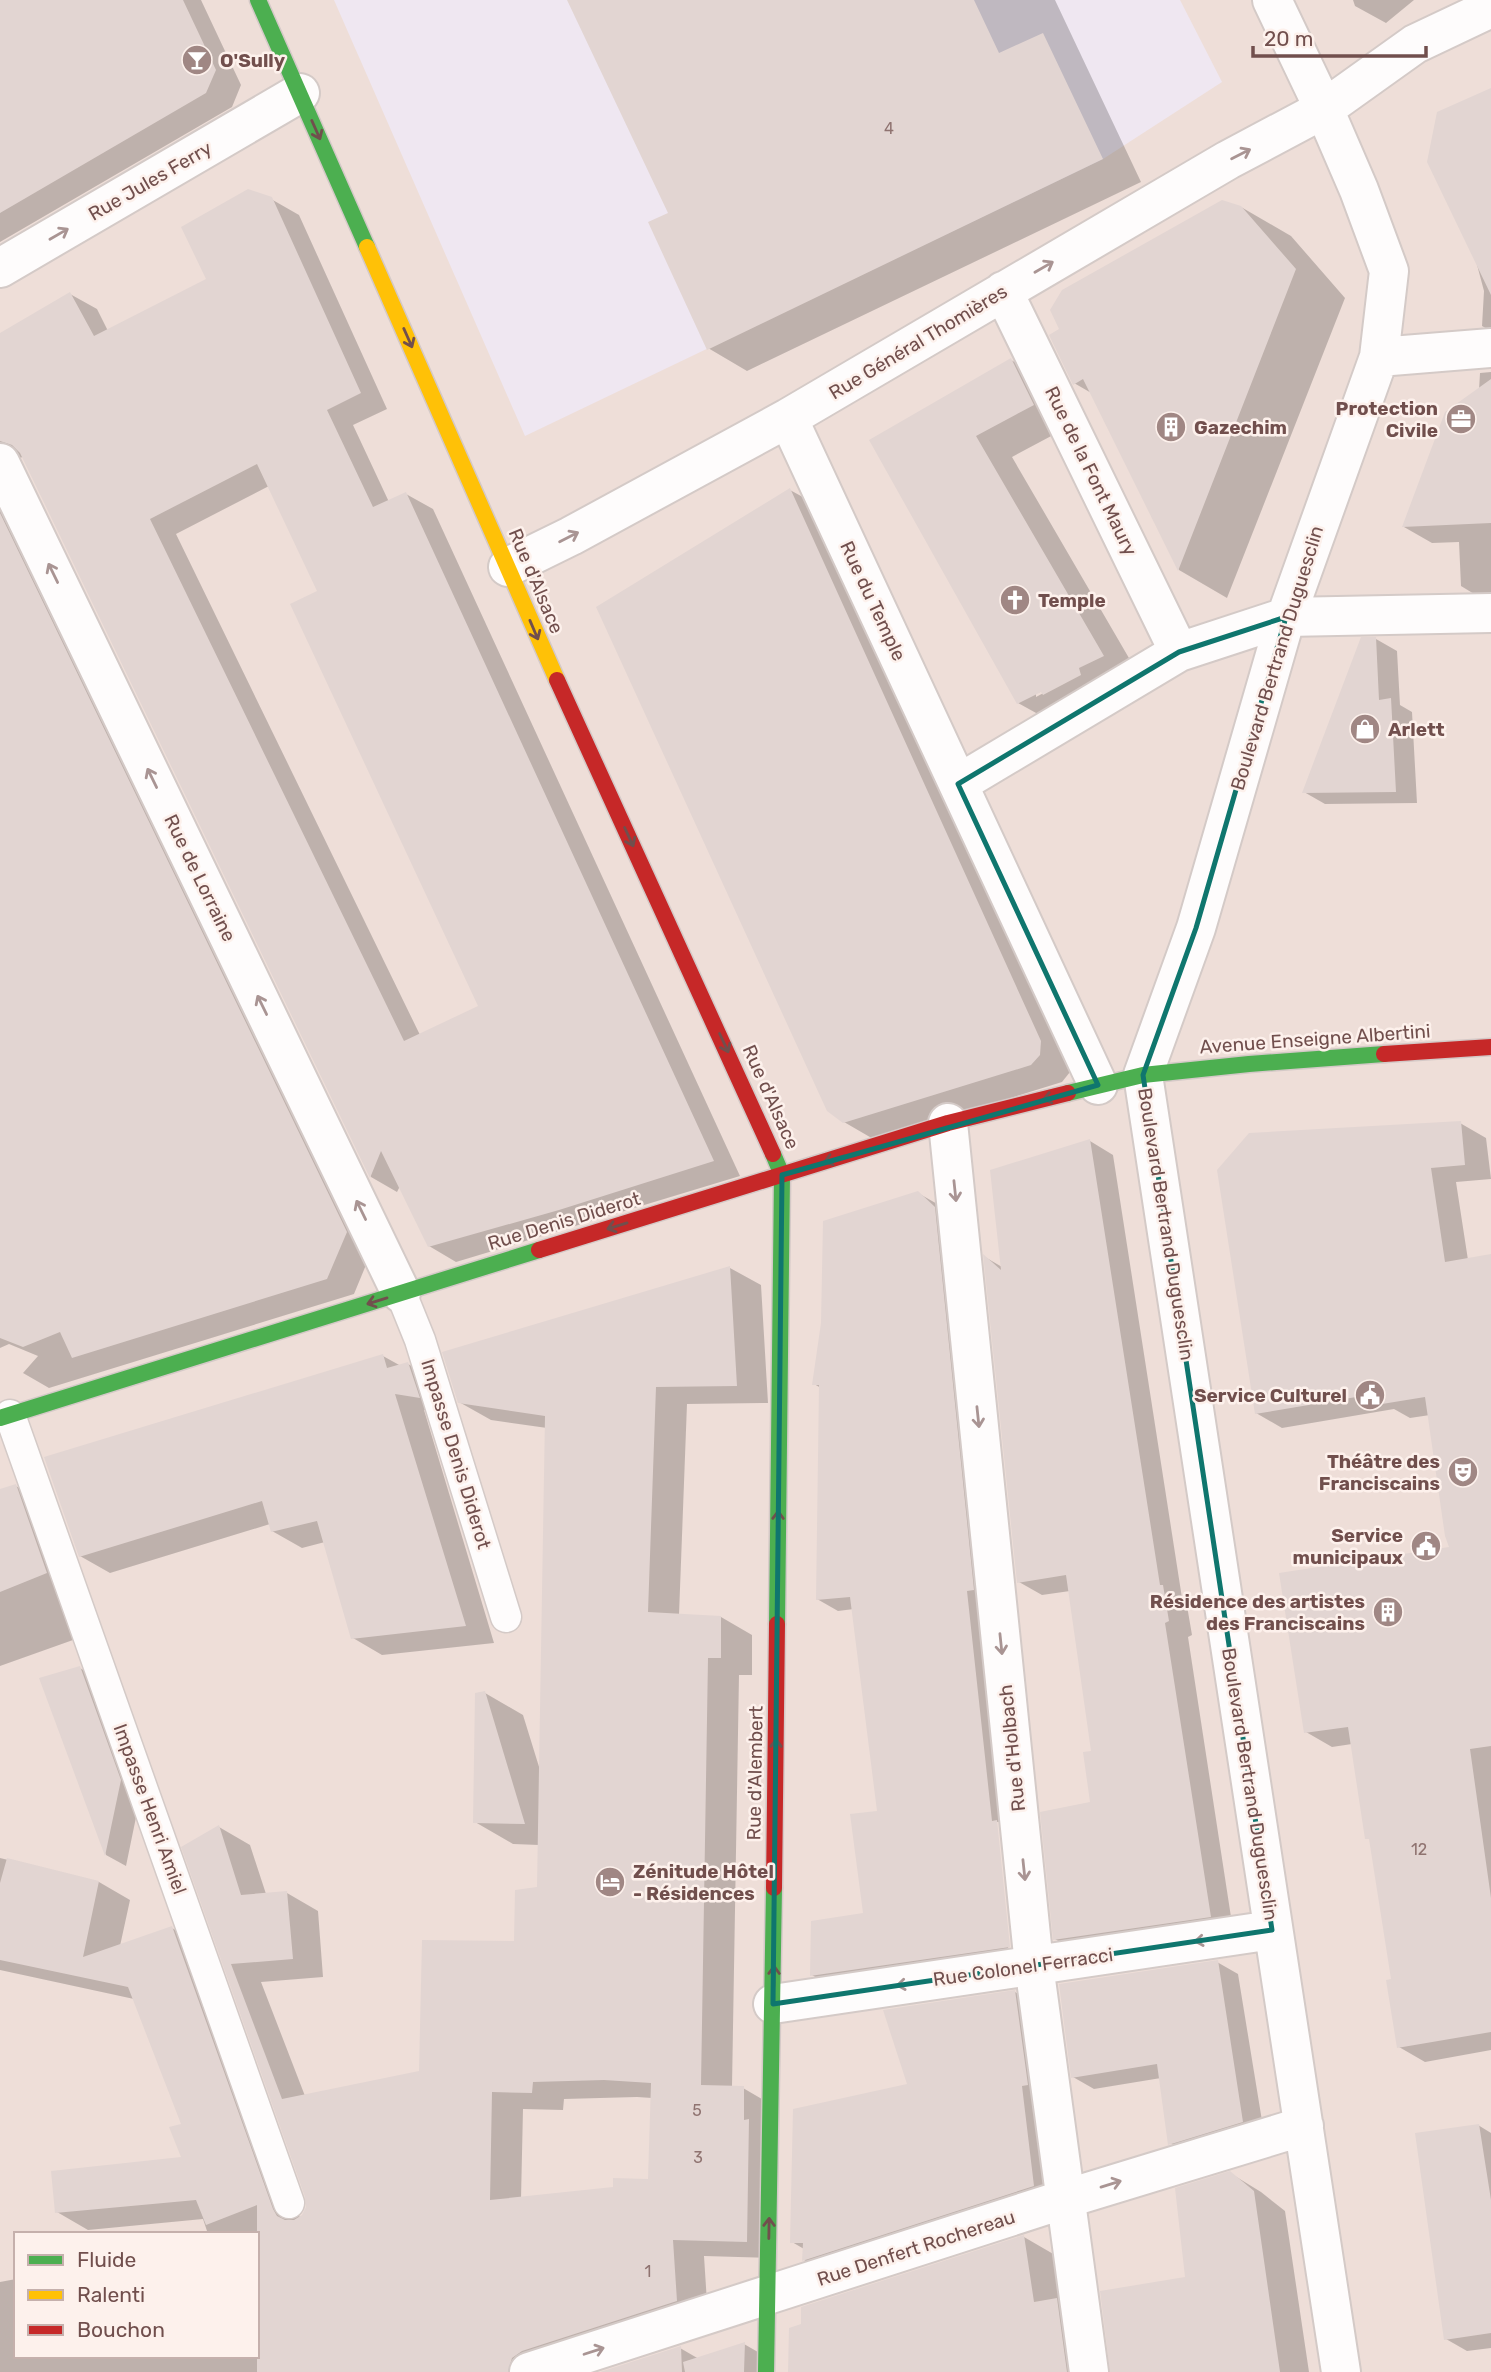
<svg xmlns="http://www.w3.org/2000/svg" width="1491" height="2372" viewBox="0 0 1491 2372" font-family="Rubik,sans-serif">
<rect width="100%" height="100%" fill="#f6eeea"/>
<path fill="#eeded8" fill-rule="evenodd" d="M0,0H1491V2372H0ZM16,2234H257V2356H16Z"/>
<path fill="#efe7f1" d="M334,0H1180L1222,82L1103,159L525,436Z"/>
<path fill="#0003" fill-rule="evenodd" d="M0,0H201L241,85L232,107L0,242Z
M569,0H1055L1141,182L747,371L708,348L670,214Z
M1353,0H1414L1386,23L1355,6Z
M1491,90V331L1482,326L1484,291L1476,261Z
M271,199L299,215L387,409L353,425L389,502L406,494L433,509L740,1176L456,1262L429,1246L400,1186L397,1192L371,1177L23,457L19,458L373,1248L354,1294L49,1388L23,1373L38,1356L9,1344L0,1348V335L70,294L97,309L108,331L208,279ZM269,486L319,592L480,1006L420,1035L176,534Z
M1241,207L1291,236L1345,298L1227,598L1179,570L1093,394L1074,383Z
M1011,360L1048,381L1070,426L1012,457L1140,677L1056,724L1018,703L871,441ZM1049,690L1036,697V693Z
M1491,372V603H1489L1461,586L1459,542L1432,543L1404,527L1479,390L1480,373Z
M790,490L821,507L1071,1060L1070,1072L1062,1082L875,1140L844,1122Z
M1376,639L1397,651L1400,705L1412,712L1417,803L1325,804L1304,792Z
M1460,1123L1486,1138L1491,1179L1456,1182L1468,1260L1491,1256V2050L1425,2062L1399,2047L1393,1980L1371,1840L1352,1744L1332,1747L1306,1732L1451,1549L1430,1415L1410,1418L1394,1409L1282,1428L1256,1413Z
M1090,1141L1113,1155L1182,1598L1186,1600L1192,1635L1188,1637L1233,1930L1078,1953L1055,1939L1092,1803V1752L1070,1591L1042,1595L1019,1582L985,1257L1002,1267Z
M918,1193L939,1205L1030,1958L832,1987L812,1975L865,1915L879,1812L854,1609L838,1611L817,1599L821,1388L814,1384ZM996,1822H999L1013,1955L1009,1956Z
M730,1268L761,1285L768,1403L687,1404L679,1615L721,1617L752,1635V1675H739L732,2087L743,2088L774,2106L777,2258L704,2256L708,2318L548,2372H0V2282L16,2279V2356H257V2234H208L203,2219L88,2230L57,2212L184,2159L183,2125L134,1999L0,1970V1858L99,1882L130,1900L120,1946L172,1928L203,1946L300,2218L304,2215L308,2206L307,2197L184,1847L219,1827L250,1845L266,1894L287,1893L318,1911L323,1977L261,1982L305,2096L421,2072L516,1943L539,1889V1845L513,1844L475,1822L485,1693L523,1715L540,1770L547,1428L491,1420L459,1402ZM637,2097L652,2098L650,2180L615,2189L521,2199L523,2109L563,2110L564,2099Z
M383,1356L401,1366L408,1364L438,1381L448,1413L424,1410L494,1643L382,1655L353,1638L325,1542L302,1548L272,1531L270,1524L110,1573L80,1556Z
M16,1486L47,1504L78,1591L59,1599L73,1640L0,1666V1491Z
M80,1668L101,1681L141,1793L126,1866L106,1855L41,1680Z
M1217,1962L1238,1974L1264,2133L1191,2156L1170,2143L1161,2078L1094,2089L1073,2077Z
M1015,1992L1035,2003L1053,2197L824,2271L804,2260V2249L792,2242L909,2085Z
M1478,2125L1491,2133V2348L1467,2351L1446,2339Z
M1230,2173L1261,2192L1285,2211L1309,2372H1185L1187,2278Z
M1024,2237L1055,2255L1095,2372H790Z
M744,2344L775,2362V2372H606L680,2348L699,2359Z"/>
<path fill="#e2d5d2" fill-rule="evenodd" d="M0,0H183L216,70L206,93L0,213Z
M567,0H974L999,53L1043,33L1103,159L707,350L648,222L668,213Z
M1491,88V295L1427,162L1437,112Z
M248,189L272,197L361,393L327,410L373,507L406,492L714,1161L559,1210L428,1247L381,1151L370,1178L20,453L12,445L0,441V333L70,292L94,336L206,279L181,227ZM257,464L317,591L290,604L478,1006L404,1041L150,519Z
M1222,200L1241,206L1296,269L1178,571L1083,379L1073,385L1049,335L1059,329L1050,310L1062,290Z
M1011,358L1034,405L976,436L1104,656L1079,668L1081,675L1043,695L1041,692L1017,704L869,440Z
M1491,379V523L1402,527L1445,412Z
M790,488L1041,1041L1040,1055L1031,1065L843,1123L827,1111L596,607Z
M0,513L347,1232L327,1279L72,1358L60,1332L23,1347L0,1338Z
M1361,637H1376L1379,700L1391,698L1396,792L1302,793Z
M1461,1121L1465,1165L1431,1168L1445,1262L1491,1254V1746L1470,1749L1491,1898V2032L1397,2048L1386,1980L1391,1979L1369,1839H1365L1348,1727L1304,1733L1279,1573L1449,1547L1445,1536L1425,1397L1382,1404L1380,1393L1255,1414L1217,1170L1249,1133Z
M1090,1139L1160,1585H1163L1169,1621L1165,1623L1211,1917L1053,1940L1040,1812L1090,1802L1083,1752L1091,1751L1066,1575L1017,1583L983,1254L1001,1270L990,1170Z
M918,1191L935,1207L974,1590L967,1591L992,1821L997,1820L1010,1947L810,1976L811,1921L863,1913L850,1814L877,1811L850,1597L816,1600L819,1385H812L821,1323L823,1221Z
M730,1266L737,1386L656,1387L648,1612L721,1616V1658H708L701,2085L744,2086V2120L749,2119L747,2242L673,2240L677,2301L522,2351L512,2358L508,2372H257V2205L206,2225L196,2200L55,2213L51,2171L181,2157L169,2127L181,2124L128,1987L0,1960V1883L7,1858L99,1881L83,1957L172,1926L273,2209L277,2216L285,2220H294L302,2215L306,2207L305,2197L181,1847L219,1825L241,1895L287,1891L293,1959L231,1964L282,2099L419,2071L422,1940L514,1941L515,1890L537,1887L545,1416L458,1403L442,1352ZM604,2080L651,2083L648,2179L613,2178V2187L490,2200L492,2092L532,2093L533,2082Z
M383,1354L387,1368L408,1362L420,1398L395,1394L466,1626L351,1639L317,1521L271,1532L262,1501L79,1557L44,1457Z
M16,1484L47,1573L0,1592V1489Z
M80,1666L121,1780L105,1856L39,1678Z
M485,1691L525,1824L473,1823L475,1693Z
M1218,1960L1243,2122L1168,2145L1157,2064L1071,2078L1059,1984Z
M1015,1990L1028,2085L1022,2086L1034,2186L802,2261L803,2243H790L793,2109L907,2084L883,2010Z
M1479,2124L1491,2200V2333L1444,2340L1415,2133Z
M1230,2171L1254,2191L1280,2372H1110L1100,2291L1185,2277L1175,2188Z
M1024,2235L1034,2302L1057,2298L1067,2372H788L789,2328L801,2324V2307Z
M745,2342L744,2372H685L683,2362Z
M681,2346L682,2372H600Z"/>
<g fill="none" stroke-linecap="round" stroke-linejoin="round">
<g stroke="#d4cac7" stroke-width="33">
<path id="lane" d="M401,1293L420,1340L506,1617
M10,1415L289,2203"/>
</g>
<g stroke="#d4cac7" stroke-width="42">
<path id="street" d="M1272,0L1324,109L1359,190L1389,271L1379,357L1286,617L1196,928L1143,1075L1341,2372
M0,268L300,93
M1003,291L1179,652
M1379,357L1491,348
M788,418L1098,1085
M0,463L401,1293
M508,567L571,536L788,418L1228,160L1324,109L1415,44L1491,8
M958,784L1179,652L1286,617L1491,613
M948,1123L1034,1965L1089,2372
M773,2004L1272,1930
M529,2372L1065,2199L1304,2126"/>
</g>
<g stroke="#d4c9c7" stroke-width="19">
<path id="fast" d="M258,0L367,247
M1068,1093L1143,1075L1249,1064L1384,1054
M773,1154L782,1175L777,1624
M0,1418L539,1250
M766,2372L774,1888"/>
</g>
<g stroke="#d4c9c7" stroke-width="19">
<path id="slow" d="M367,247L557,680"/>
</g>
<g stroke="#d4c9c7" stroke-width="19">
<path id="jam" d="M557,680L773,1154
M1384,1054L1491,1047
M539,1250L948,1123L1068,1093
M774,1888L777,1624"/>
</g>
<use href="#lane" stroke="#fefcfc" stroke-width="30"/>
<use href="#street" stroke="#fefcfc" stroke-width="38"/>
<use href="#fast" stroke="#4caf50" stroke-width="16"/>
<use href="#slow" stroke="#ffc107" stroke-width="16"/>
<use href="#jam" stroke="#c62828" stroke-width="16"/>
</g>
<defs><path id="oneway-shaft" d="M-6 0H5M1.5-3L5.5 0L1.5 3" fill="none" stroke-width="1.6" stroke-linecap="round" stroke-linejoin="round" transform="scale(1.75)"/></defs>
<g stroke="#714f4d">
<use href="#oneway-shaft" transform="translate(316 130) rotate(66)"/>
<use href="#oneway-shaft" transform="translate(408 338) rotate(66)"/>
<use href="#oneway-shaft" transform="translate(534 630) rotate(67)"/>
<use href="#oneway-shaft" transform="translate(629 837) rotate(65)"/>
<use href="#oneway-shaft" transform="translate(724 1043) rotate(65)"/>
<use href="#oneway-shaft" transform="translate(1053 1097) rotate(166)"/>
<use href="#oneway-shaft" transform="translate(834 1159) rotate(163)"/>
<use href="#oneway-shaft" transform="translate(617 1226) rotate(163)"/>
<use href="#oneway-shaft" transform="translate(377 1301) rotate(163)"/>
<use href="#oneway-shaft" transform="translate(778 1521) rotate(-89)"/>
<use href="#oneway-shaft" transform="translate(776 1749) rotate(-89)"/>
<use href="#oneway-shaft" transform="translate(774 1976) rotate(-89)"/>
<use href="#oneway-shaft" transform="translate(769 2228) rotate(-89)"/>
</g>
<g stroke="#a99493">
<use href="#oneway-shaft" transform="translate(1241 154) rotate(-27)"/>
<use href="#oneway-shaft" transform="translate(59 234) rotate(-30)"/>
<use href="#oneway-shaft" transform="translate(1044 267) rotate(-30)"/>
<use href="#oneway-shaft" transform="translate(569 537) rotate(-27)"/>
<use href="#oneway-shaft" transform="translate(53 573) rotate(-116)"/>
<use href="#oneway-shaft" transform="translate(152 778) rotate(-116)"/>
<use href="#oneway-shaft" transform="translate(262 1005) rotate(-116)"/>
<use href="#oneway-shaft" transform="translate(955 1191) rotate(84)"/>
<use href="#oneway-shaft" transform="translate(361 1210) rotate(-116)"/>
<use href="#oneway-shaft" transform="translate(978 1417) rotate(84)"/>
<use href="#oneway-shaft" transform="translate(1001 1644) rotate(84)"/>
<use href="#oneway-shaft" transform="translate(1024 1870) rotate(84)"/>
<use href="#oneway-shaft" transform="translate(1205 1940) rotate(172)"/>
<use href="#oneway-shaft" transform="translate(907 1984) rotate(172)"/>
<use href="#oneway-shaft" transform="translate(1111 2184) rotate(-17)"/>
<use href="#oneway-shaft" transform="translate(594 2351) rotate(-18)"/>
</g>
<path fill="none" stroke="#0f766e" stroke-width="5" stroke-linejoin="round" d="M1286,617L1196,928L1143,1075L1272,1930L773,2004L782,1175L1098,1085L958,784L1179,652Z"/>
<defs>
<g id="bar-disc" transform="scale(1.575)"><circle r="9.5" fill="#a08784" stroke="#fdf1ec"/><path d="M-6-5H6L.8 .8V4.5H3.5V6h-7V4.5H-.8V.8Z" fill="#fff"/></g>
<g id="office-disc" transform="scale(1.575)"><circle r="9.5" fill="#a08784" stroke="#fdf1ec"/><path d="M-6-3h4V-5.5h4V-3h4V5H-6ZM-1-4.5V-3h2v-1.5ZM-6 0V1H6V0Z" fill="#fff"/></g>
<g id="building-disc" transform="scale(1.575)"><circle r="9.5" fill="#a08784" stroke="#fdf1ec"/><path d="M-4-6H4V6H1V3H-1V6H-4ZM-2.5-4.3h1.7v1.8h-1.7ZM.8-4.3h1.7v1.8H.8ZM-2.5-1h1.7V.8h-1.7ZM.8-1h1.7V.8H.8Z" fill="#fff"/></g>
<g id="church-disc" transform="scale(1.575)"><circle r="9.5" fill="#a08784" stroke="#fdf1ec"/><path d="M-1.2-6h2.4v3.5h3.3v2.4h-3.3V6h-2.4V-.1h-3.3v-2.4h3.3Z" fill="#fff"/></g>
<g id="shop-disc" transform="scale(1.575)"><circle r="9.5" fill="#a08784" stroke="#fdf1ec"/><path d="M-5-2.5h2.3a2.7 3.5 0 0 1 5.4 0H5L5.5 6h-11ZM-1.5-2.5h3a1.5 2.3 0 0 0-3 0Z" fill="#fff"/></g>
<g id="civic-disc" transform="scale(1.575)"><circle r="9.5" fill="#a08784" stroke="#fdf1ec"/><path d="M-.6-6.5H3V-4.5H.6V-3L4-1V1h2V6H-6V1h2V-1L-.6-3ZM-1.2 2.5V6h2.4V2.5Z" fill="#fff"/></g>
<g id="theatre-disc" transform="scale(1.575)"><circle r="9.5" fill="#a08784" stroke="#fdf1ec"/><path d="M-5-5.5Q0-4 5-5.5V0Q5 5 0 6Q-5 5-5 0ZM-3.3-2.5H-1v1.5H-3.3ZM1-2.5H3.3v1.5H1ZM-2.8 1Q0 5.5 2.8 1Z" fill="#fff"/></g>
<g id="hotel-disc" transform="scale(1.575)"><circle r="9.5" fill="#a08784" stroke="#fdf1ec"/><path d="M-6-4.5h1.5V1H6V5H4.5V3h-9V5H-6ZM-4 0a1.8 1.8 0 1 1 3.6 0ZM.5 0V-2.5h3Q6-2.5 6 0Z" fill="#fff"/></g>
</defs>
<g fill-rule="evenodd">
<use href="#bar-disc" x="197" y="60"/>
<use href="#office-disc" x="1461" y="419"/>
<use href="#building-disc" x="1171" y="427"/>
<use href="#church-disc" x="1015" y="600"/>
<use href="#shop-disc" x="1365" y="729"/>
<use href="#civic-disc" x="1370" y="1395"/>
<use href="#theatre-disc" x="1463" y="1472"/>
<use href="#civic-disc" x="1426" y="1546"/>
<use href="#building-disc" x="1388" y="1612"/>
<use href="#hotel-disc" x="610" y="1882"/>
</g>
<g text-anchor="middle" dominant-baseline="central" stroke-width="5" stroke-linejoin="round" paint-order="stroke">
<g font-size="16" fill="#8f7370">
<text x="889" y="128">4</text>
<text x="1419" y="1849">12</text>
<text x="697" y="2110">5</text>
<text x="698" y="2157">3</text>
<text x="648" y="2271">1</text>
</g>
<g font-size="19" font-weight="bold" fill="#714f4d" stroke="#fdf1ec" text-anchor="start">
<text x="220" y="60">O'Sully</text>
<text x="1438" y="408" text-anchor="end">Protection<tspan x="1438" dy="22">Civile</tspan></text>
<text x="1194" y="427">Gazechim</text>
<text x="1038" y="600">Temple</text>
<text x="1388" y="729">Arlett</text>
<text x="1347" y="1395" text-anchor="end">Service Culturel</text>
<text x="1440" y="1461" text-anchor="end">Théâtre des<tspan x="1440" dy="22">Franciscains</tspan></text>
<text x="1403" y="1535" text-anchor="end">Service<tspan x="1403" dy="22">municipaux</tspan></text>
<text x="1365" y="1601" text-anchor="end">Résidence des artistes<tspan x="1365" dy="22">des Franciscains</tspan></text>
<text x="633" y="1871">Zénitude Hôtel<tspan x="633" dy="22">- Résidences</tspan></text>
</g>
<g font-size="19" fill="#714f4d" stroke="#fdf1ec">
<text transform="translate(150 181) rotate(-30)">Rue Jules Ferry</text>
<text transform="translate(918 342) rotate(-31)">Rue Général Thomières</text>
<text transform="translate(1091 471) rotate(64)">Rue de la Font Maury</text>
<text transform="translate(536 581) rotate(67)">Rue d'Alsace</text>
<text transform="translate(873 601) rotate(65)">Rue du Temple</text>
<text transform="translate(1277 658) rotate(-73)">Boulevard Bertrand Duguesclin</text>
<text transform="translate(200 878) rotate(64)">Rue de Lorraine</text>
<text transform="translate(1315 1039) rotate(-4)">Avenue Enseigne Albertini</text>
<text transform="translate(771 1097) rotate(66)">Rue d'Alsace</text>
<text transform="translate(564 1221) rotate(-17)">Rue Denis Diderot</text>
<text transform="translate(1166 1224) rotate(81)">Boulevard Bertrand Duguesclin</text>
<text transform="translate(456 1454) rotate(73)">Impasse Denis Diderot</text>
<text transform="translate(1012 1748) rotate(-96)">Rue d'Holbach</text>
<text transform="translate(755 1773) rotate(-89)">Rue d'Alembert</text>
<text transform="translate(1250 1784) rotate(81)">Boulevard Bertrand Duguesclin</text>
<text transform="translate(150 1809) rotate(70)">Impasse Henri Amiel</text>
<text transform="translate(1023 1967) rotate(-8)">Rue Colonel Ferracci</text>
<text transform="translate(916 2248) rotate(-18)">Rue Denfert Rochereau</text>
</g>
</g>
<rect x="14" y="2232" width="245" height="126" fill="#fdf1ec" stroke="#c5b0ac" stroke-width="2"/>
<rect x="28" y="2255" width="35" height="10" fill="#4caf50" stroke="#c5b0ac" stroke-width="2"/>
<text x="77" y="2267" font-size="21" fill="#714f4d">Fluide</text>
<rect x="28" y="2290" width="35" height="10" fill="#ffc107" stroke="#c5b0ac" stroke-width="2"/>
<text x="77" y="2302" font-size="21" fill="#714f4d">Ralenti</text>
<rect x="28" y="2325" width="35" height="10" fill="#c62828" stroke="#c5b0ac" stroke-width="2"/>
<text x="77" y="2337" font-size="21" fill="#714f4d">Bouchon</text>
<path d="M1253 46v10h173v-10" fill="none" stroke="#714f4d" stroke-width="3.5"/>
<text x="1264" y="46" font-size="21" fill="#714f4d" stroke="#fdf1ec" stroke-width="5" paint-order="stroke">20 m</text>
</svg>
